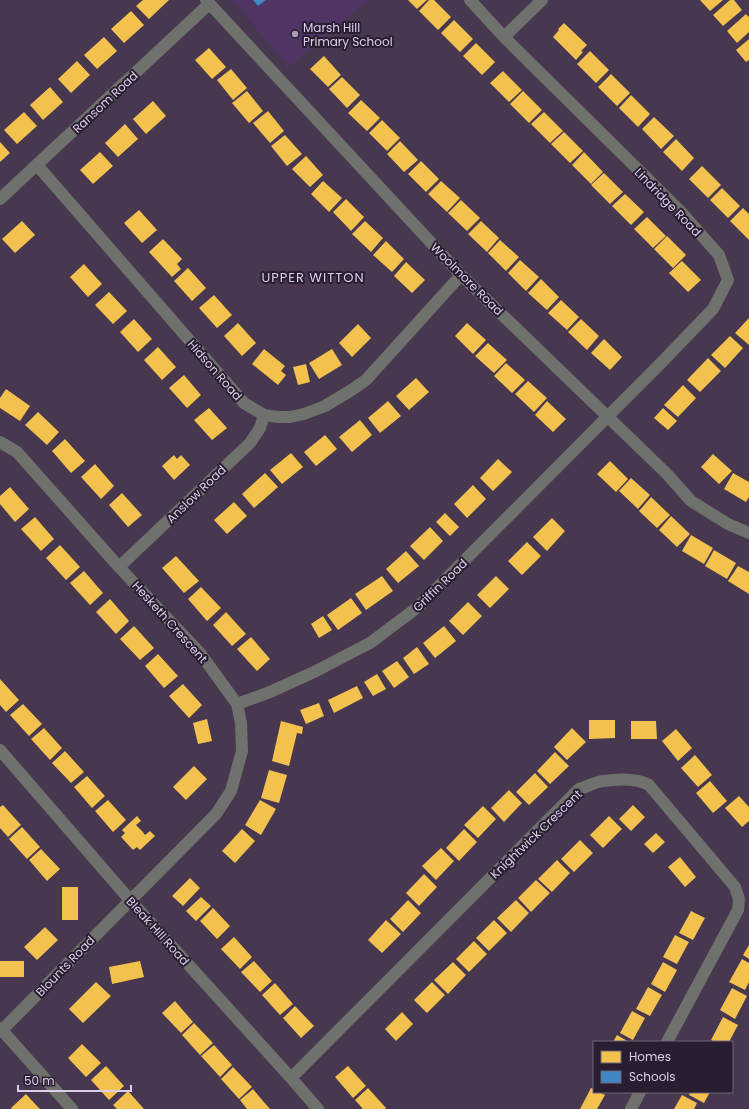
<svg xmlns="http://www.w3.org/2000/svg" width="749" height="1109" viewBox="0 0 749 1109" font-family="Poppins,sans-serif">
<rect width="100%" height="100%" fill="#473850"/>
<path fill="#503464" d="M232,0H368L289,67Z"/>
<path fill="#f2c14e" d="M143,0H169L149,19L136,6Z
M408,0H427L417,9Z
M429,0H434L451,17L438,30L419,11Z
M700,0H723L710,11Z
M730,0H734L742,10L723,26L713,15Z
M131,11L144,25L124,43L111,29Z
M746,14L749,17V32L737,43L727,31Z
M454,20L473,39L460,52L441,33Z
M564,23L587,45L581,51L583,52L576,60L553,37L559,30L558,29Z
M104,37L117,51L97,69L84,55Z
M749,39V60L746,62L736,50Z
M476,43L495,62L482,75L463,56Z
M209,48L226,67L212,79L195,60Z
M590,51L609,70L596,83L577,64Z
M324,56L341,75L328,87L310,69Z
M77,61L90,75L71,93L58,79Z
M231,69L247,88L233,100L217,80Z
M503,71L522,90L509,102L490,83Z
M611,74L630,93L617,106L598,87Z
M342,77L360,95L347,108L329,89Z
M50,87L63,102L43,120L30,105Z
M247,91L263,111L249,123L232,103Z
M523,91L542,110L529,123L510,104Z
M631,95L650,114L638,127L619,108Z
M361,100L380,118L367,131L348,113Z
M153,101L166,116L146,134L133,119Z
M268,111L284,131L270,143L253,123Z
M24,112L37,126L17,144L4,130Z
M544,112L563,131L550,143L531,124Z
M654,117L674,136L661,149L642,129Z
M382,120L400,138L387,151L369,133Z
M125,124L138,139L118,157L105,143Z
M564,132L583,151L570,163L551,144Z
M285,135L302,154L287,166L271,146Z
M676,139L694,158L682,171L663,152Z
M400,141L418,160L404,172L387,154Z
M0,142L10,153L0,162Z
M100,152L113,166L93,184L80,170Z
M584,152L603,172L591,184L572,165Z
M306,156L323,175L310,187L292,169Z
M421,161L439,179L426,192L408,174Z
M702,166L721,185L708,198L689,179Z
M604,173L623,192L610,204L591,185Z
M323,181L342,198L329,212L311,194Z
M441,181L460,198L447,212L428,194Z
M722,188L740,206L728,218L710,200Z
M625,194L644,212L631,225L612,206Z
M346,199L364,217L351,231L333,212Z
M461,200L480,218L467,231L448,213Z
M743,208L749,214V240L730,221Z
M139,210L157,230L142,243L124,223Z
M647,217L666,236L653,248L634,229Z
M22,221L35,235L15,253L2,239Z
M365,221L383,238L371,252L352,234Z
M481,221L499,238L487,252L468,234Z
M667,236L686,255L673,268L654,249Z
M163,239L182,259L177,264L181,269L172,277L149,252Z
M500,240L519,257L506,271L488,253Z
M386,241L404,259L392,272L373,255Z
M520,260L539,277L526,291L508,273Z
M682,261L701,280L688,292L669,273Z
M406,262L425,280L412,293L394,276Z
M84,264L102,284L88,297L70,277Z
M188,268L206,288L192,301L174,281Z
M541,279L559,297L547,310L528,293Z
M109,292L127,311L113,324L95,305Z
M214,295L232,315L217,328L199,308Z
M561,300L579,317L567,330L548,313Z
M749,318V345L735,333Z
M134,319L152,339L138,352L120,332Z
M581,319L599,336L587,350L568,332Z
M238,323L256,343L242,356L224,336Z
M467,323L486,340L473,354L455,336Z
M358,324L371,338L352,357L339,343Z
M730,336L743,348L725,368L711,355Z
M604,339L622,357L610,370L591,353Z
M488,343L507,360L494,373L475,356Z
M158,347L176,367L162,380L144,360Z
M264,349L285,366L281,371L286,375L278,385L252,364Z
M332,349L342,365L319,379L309,363Z
M708,358L721,371L700,392L687,380Z
M506,363L525,380L512,393L494,376Z
M306,364L310,382L298,385L293,367Z
M184,375L201,395L187,408L169,388Z
M416,378L429,392L409,410L396,396Z
M528,381L547,398L534,412L515,394Z
M683,385L696,398L678,417L664,405Z
M6,389L30,406L20,421L0,408V398Z
M388,401L401,416L380,433L368,418Z
M547,401L566,419L553,432L535,415Z
M209,408L227,428L212,440L194,420Z
M663,408L677,421L668,430L654,418Z
M38,412L59,432L47,445L25,425Z
M360,420L372,435L352,452L339,437Z
M325,435L337,449L316,466L304,452Z
M65,439L85,461L71,473L52,451Z
M291,453L303,467L282,484L270,470Z
M713,454L732,471L719,484L701,467Z
M174,455L177,459L181,455L190,465L174,480L162,466Z
M498,459L512,472L493,491L480,478Z
M610,461L628,479L616,492L597,474Z
M95,464L114,486L101,499L81,477Z
M265,473L278,487L254,508L242,494Z
M733,473L749,482V497L746,502L724,489Z
M631,478L650,495L638,509L619,491Z
M473,485L486,499L467,518L454,504Z
M10,487L29,509L15,522L0,504V496Z
M122,493L142,515L128,527L109,505Z
M651,497L670,515L657,528L639,511Z
M234,502L247,516L227,534L214,520Z
M445,513L459,527L450,536L436,522Z
M671,516L690,534L677,547L659,530Z
M35,517L54,539L41,551L21,529Z
M552,518L565,531L547,551L533,537Z
M430,527L443,541L424,560L410,546Z
M691,535L713,548L704,564L682,551Z
M527,542L541,556L522,575L508,561Z
M60,545L80,567L66,580L46,558Z
M714,550L736,563L727,579L705,566Z
M406,551L419,566L398,583L386,569Z
M176,556L199,581L184,593L162,568Z
M738,566L749,572V594L728,581Z
M84,571L103,593L90,605L70,583Z
M382,576L393,591L366,610L355,594Z
M496,576L509,589L490,608L477,595Z
M201,587L221,608L207,621L188,599Z
M351,598L362,613L338,630L327,615Z
M110,599L129,621L116,634L96,612Z
M468,602L482,616L463,635L449,621Z
M226,612L246,634L232,646L213,625Z
M323,616L332,630L319,638L311,624Z
M134,626L154,648L140,660L120,639Z
M444,626L456,641L435,658L423,643Z
M251,637L270,659L257,671L237,649Z
M417,647L429,664L414,674L403,658Z
M158,654L178,676L164,688L145,666Z
M397,661L409,677L394,688L382,671Z
M377,674L386,689L373,696L364,682Z
M0,679L19,700L6,712L0,705Z
M183,684L202,705L189,718L169,696Z
M357,686L363,698L334,713L328,700Z
M319,703L324,716L306,724L300,710Z
M23,704L42,724L29,736L10,715Z
M207,719L212,741L198,744L193,723Z
M589,720H615V738L589,739Z
M281,721L303,727L302,734L297,733L289,766L272,761Z
M631,721H656L657,739H631Z
M44,728L62,748L50,760L31,739Z
M572,728L586,742L567,760L554,747Z
M676,729L692,748L678,761L662,741Z
M65,751L84,772L71,783L52,763Z
M555,752L569,766L550,784L537,771Z
M695,755L712,775L698,787L681,768Z
M194,766L207,779L186,800L173,787Z
M269,770L287,775L279,803L261,798Z
M535,773L548,787L529,805L516,792Z
M87,776L105,796L92,808L74,787Z
M710,781L727,801L713,813L696,793Z
M509,790L522,803L504,822L491,808Z
M739,796L749,807V821L742,827L725,808Z
M108,800L126,820L113,832L95,811Z
M260,800L276,809L261,835L245,825Z
M3,805L21,825L8,837L0,828V807Z
M633,805L645,817L631,831L619,819Z
M483,806L496,819L478,838L464,825Z
M137,816L141,821L136,825L142,831L145,835L150,831L155,836L140,850L137,847L133,850L121,837L125,833L122,830Z
M609,816L622,829L603,848L590,835Z
M22,827L40,847L27,859L9,839Z
M242,829L255,841L235,863L222,851Z
M464,829L477,842L459,861L446,848Z
M656,833L665,842L653,853L644,844Z
M580,840L593,853L574,872L561,859Z
M441,848L454,861L436,880L422,866Z
M41,849L60,869L47,881L29,860Z
M680,857L696,877L685,887L668,867Z
M557,860L570,873L552,892L538,879Z
M424,874L437,887L419,906L406,893Z
M190,878L200,888L183,906L172,896Z
M536,880L550,893L531,912L518,898Z
M62,887H78V920H62Z
M201,897L211,906L196,921L186,911Z
M408,900L421,913L403,932L390,919Z
M516,900L529,913L511,932L497,918Z
M213,908L230,926L217,939L200,921Z
M691,911L705,918L693,940L679,933Z
M386,920L401,934L382,953L368,940Z
M494,920L507,933L489,951L476,938Z
M45,927L58,940L37,960L24,947Z
M675,935L689,942L677,964L663,957Z
M234,937L252,957L240,969L221,949Z
M474,941L487,954L469,972L456,959Z
M749,945V959L743,955Z
M742,959L749,963V982L745,990L729,982Z
M0,961H24V977H0Z
M140,961L144,977L112,984L109,967Z
M254,961L272,981L260,992L241,972Z
M453,962L466,975L448,994L434,980Z
M663,962L677,970L665,992L651,984Z
M96,982L111,996L83,1023L69,1009Z
M432,982L445,995L427,1013L414,1000Z
M275,983L293,1004L280,1015L262,995Z
M648,987L662,995L650,1016L636,1009Z
M732,988L747,996L735,1019L720,1010Z
M175,1001L193,1022L181,1033L162,1013Z
M295,1006L314,1026L301,1038L283,1018Z
M632,1011L645,1018L633,1040L620,1033Z
M402,1012L413,1024L396,1041L385,1029Z
M723,1017L738,1025L729,1042H715L711,1040Z
M194,1023L213,1043L200,1055L182,1035Z
M617,1035L629,1042H613Z
M82,1044L101,1063L86,1077L68,1058Z
M214,1045L232,1065L220,1077L201,1056Z
M106,1066L124,1086L109,1100L91,1080Z
M348,1066L366,1086L353,1098L335,1077Z
M233,1067L252,1087L239,1099L221,1079Z
M368,1088L386,1108L385,1109H363L355,1100Z
M591,1088L594,1089V1092H599L605,1095L597,1109H580Z
M253,1089L263,1101L270,1109H247L240,1100Z
M128,1091L137,1101L144,1109H117L113,1105Z
M690,1092H710L704,1103L689,1095Z
M26,1094L35,1104L40,1109H12L11,1108Z
M682,1095L697,1103L694,1109H674Z"/>
<path fill="#3f88c5" d="M253,0H266L258,6Z"/>
<g fill="none" stroke-linecap="round" stroke-linejoin="round">
<path stroke="#6f716d" stroke-width="12" d="M206,0L461,275L667,474L691,501L728,524L749,533
M504,37L542,0
M37,165L244,403L264,415L278,417H290L304,414L325,406L350,391L366,380L461,275
M0,199L209,4
M0,442L17,452L119,567L200,653L237,704L241,723L242,751L231,791L216,814L0,1032
M119,567L250,443L260,428L264,415
M237,704L270,692L314,672L370,643L418,607L660,364L713,309L728,280L719,255L681,212L504,37L470,0
M0,750L130,900L291,1078L318,1109
M0,1028L72,1109
M291,1078L579,789C586,787 595,782 603,781C617,779 637,778 649,785L735,887L739,899L738,910L667,1042
M631,1109L640,1092"/>
</g>
<circle fill="#a89ab4" stroke="#281d31" stroke-width="1.5" cx="295" cy="34" r="4"/>
<g text-anchor="middle" dominant-baseline="central" stroke-width="4" stroke-linejoin="round" paint-order="stroke">
<g font-size="12" fill="#ddcfea" stroke="#281d31" text-anchor="start">
<text x="303" y="27">Marsh Hill<tspan x="303" dy="14">Primary School</tspan></text>
</g>
<g font-size="12" fill="#ddcfea" stroke="#281d31">
<text transform="translate(105 102) rotate(-43)">Ransom Road</text>
<text transform="translate(668 202) rotate(46)">Lindridge Road</text>
<text transform="translate(467 279) rotate(45)">Woolmore Road</text>
<text transform="translate(215 370) rotate(49)">Hidson Road</text>
<text transform="translate(196 494) rotate(-44)">Anslow Road</text>
<text transform="translate(440 585) rotate(-44)">Griffin Road</text>
<text transform="translate(170 622) rotate(48)">Hesketh Crescent</text>
<text transform="translate(536 834) rotate(-44)">Knightwick Crescent</text>
<text transform="translate(158 931) rotate(48)">Bleak Hill Road</text>
<text transform="translate(65 966) rotate(-46)">Blounts Road</text>
</g>
<g font-size="13" letter-spacing="1" fill="#ddcfea" stroke="#281d31">
<text x="313" y="277">UPPER WITTON</text>
</g>
</g>
<rect x="593" y="1041" width="140" height="52" fill="#281d31" stroke="#70647b"/>
<rect x="601" y="1051" width="20" height="12" fill="#f2c14e" stroke="#70647b"/>
<text x="629" y="1061" font-size="12" fill="#ddcfea">Homes</text>
<rect x="601" y="1071" width="20" height="12" fill="#3f88c5" stroke="#70647b"/>
<text x="629" y="1081" font-size="12" fill="#ddcfea">Schools</text>
<path d="M18 1085v6h113v-6" fill="none" stroke="#ddcfea" stroke-width="2"/>
<text x="24" y="1085" font-size="12" fill="#ddcfea" stroke="#281d31" stroke-width="3" paint-order="stroke">50 m</text>
</svg>
